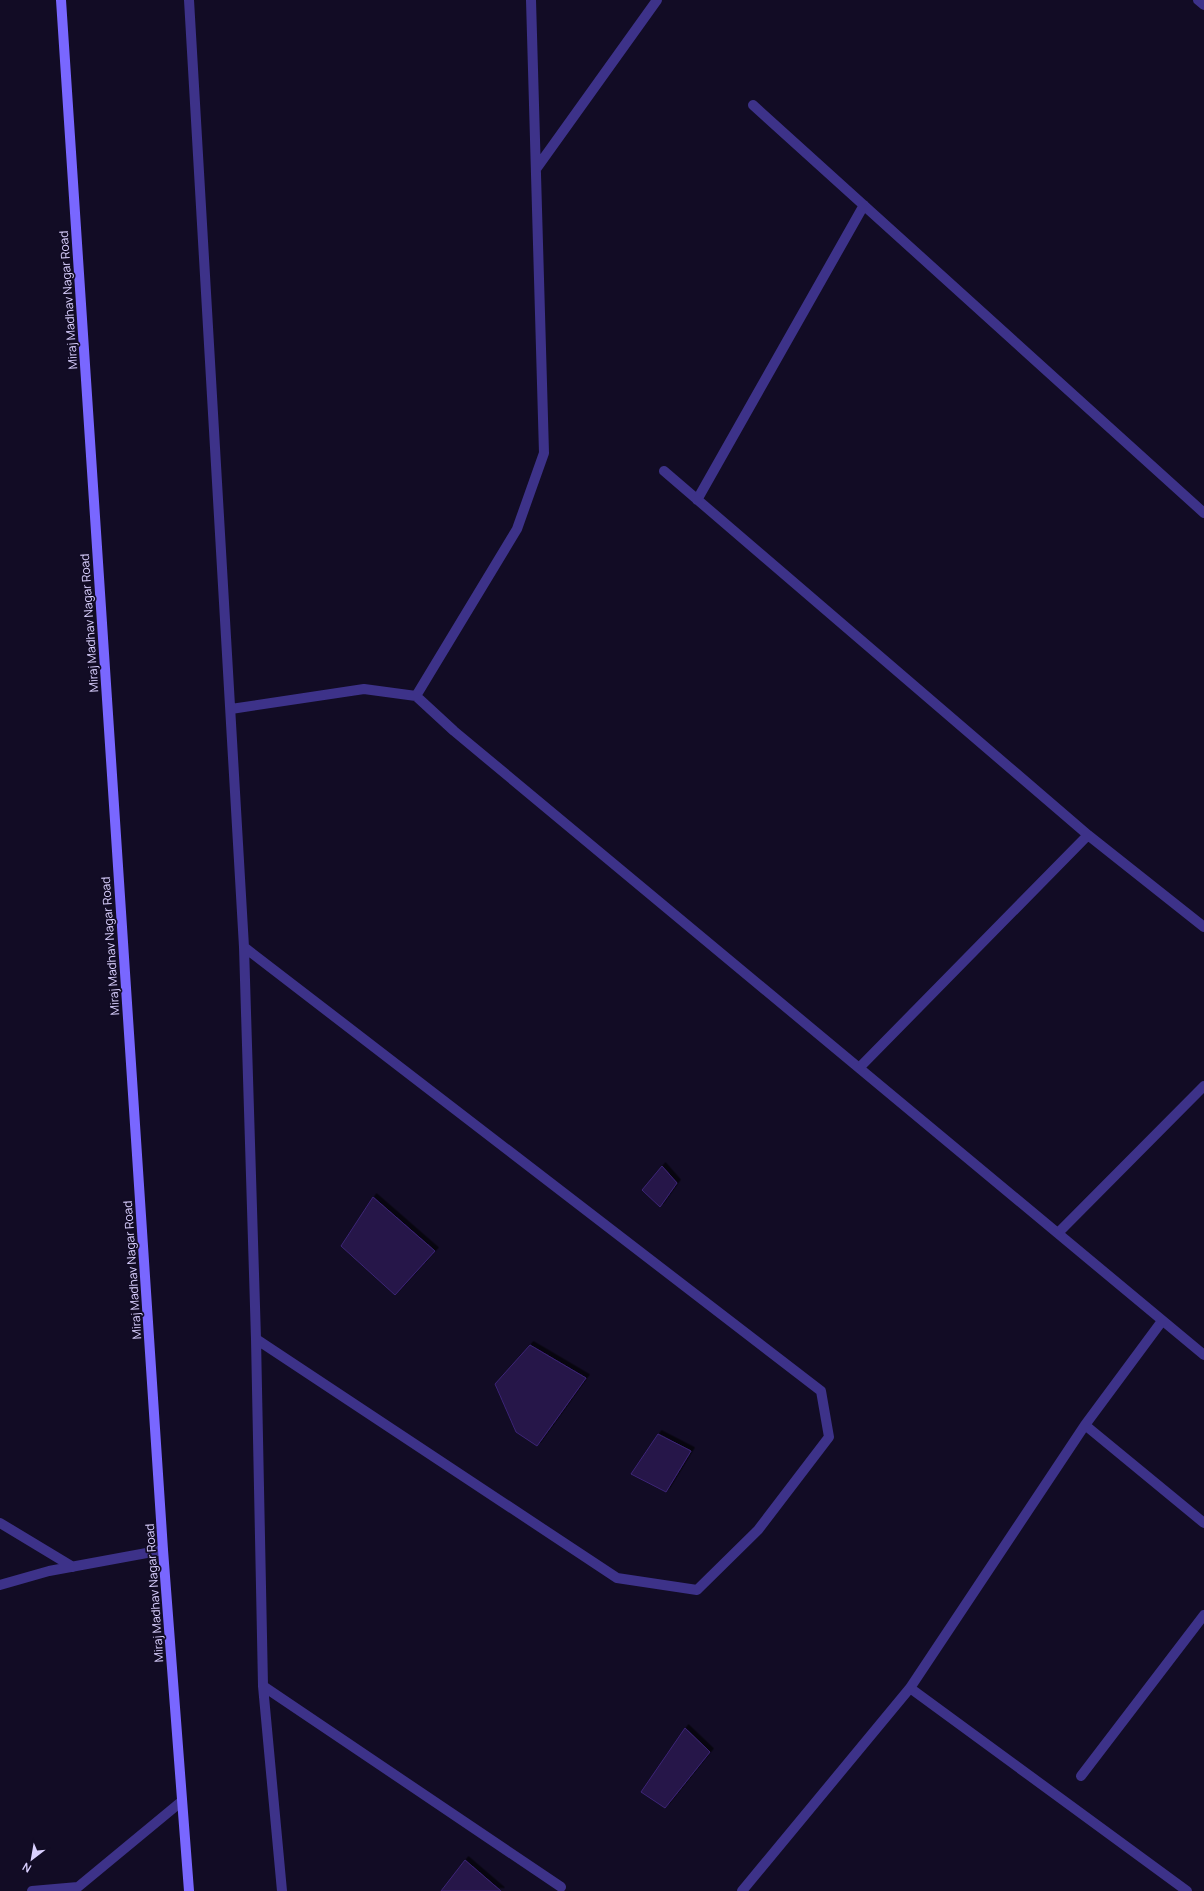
<svg xmlns="http://www.w3.org/2000/svg" width="1204" height="1891" viewBox="0 0 1204 1891" font-family="Manrope,sans-serif">
<defs>
<filter id="shadow"><feDropShadow dx="3.5" dy="-3.5" stdDeviation="0" flood-color="#0009"/></filter>
</defs>
<rect width="100%" height="100%" fill="#120c25"/>
<path fill="#251648" stroke="#3d2577" filter="url(#shadow)" d="M662,1166L677,1183L660,1207L642,1190Z
M373,1197L435,1251L395,1295L341,1246Z
M530,1345L586,1378L537,1446L516,1432L495,1384Z
M658,1434L691,1451L666,1492L631,1474Z
M685,1728L710,1752L665,1808L641,1792Z
M465,1860L501,1891H441Z"/>
<g fill="none" stroke-linecap="round" stroke-linejoin="round">
<path stroke="#3d3289" stroke-width="10" d="M189,0L244,947L256,1339L263,1686L282,1891
M1198,0L1204,5
M753,105L1204,513
M536,169L657,0
M664,471L1088,835L1204,927
M697,500L864,205
M416,696L517,529L544,453L531,0
M231,709L364,689L416,696L454,731L1204,1355
M244,947L821,1391L829,1437L758,1530L697,1590L617,1578L256,1339
M859,1068L1088,835
M1058,1233L1204,1086
M1085,1425L1162,1321
M0,1523L73,1567
M0,1585L49,1571L163,1550
M263,1686L561,1887
M910,1688L1187,1891
M1081,1776L1204,1615
M32,1891L78,1887L182,1801
M742,1891L910,1688L1085,1425L1204,1523"/>
<path stroke="#7967ff" stroke-width="10" d="M61,0L163,1550L189,1891"/>
</g>
<g text-anchor="middle" dominant-baseline="central" stroke-width="3.5" stroke-linejoin="round" paint-order="stroke">
<g font-size="12" fill="#dad0ff" stroke="#120c25">
<text transform="translate(68 300) rotate(-94)">Miraj Madhav Nagar Road</text>
<text transform="translate(89 623) rotate(-94)">Miraj Madhav Nagar Road</text>
<text transform="translate(110 946) rotate(-94)">Miraj Madhav Nagar Road</text>
<text transform="translate(132 1270) rotate(-94)">Miraj Madhav Nagar Road</text>
<text transform="translate(154 1593) rotate(-94)">Miraj Madhav Nagar Road</text>
</g>
</g>
<g transform="translate(32 1859) rotate(211)" stroke="#120c25" stroke-width="3" paint-order="stroke">
<path d="M0-3L7 15L0 10L-7 15Z" fill="#dad0ff"/>
<text y="-6" font-size="11" font-weight="bold" text-anchor="middle" fill="#dad0ff">N</text>
</g>
</svg>
